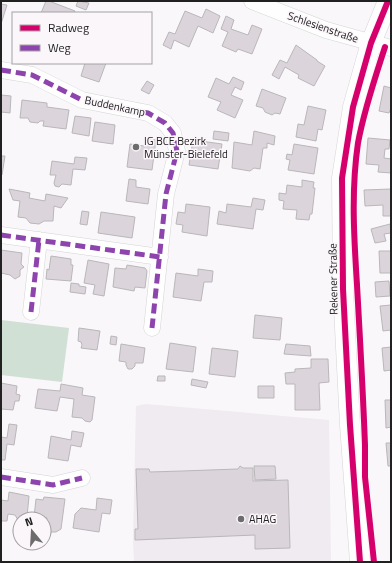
<svg xmlns="http://www.w3.org/2000/svg" width="392" height="563" viewBox="0 0 392 563" font-family="'Titillium Web',sans-serif">
<rect width="100%" height="100%" fill="#f9f7f9"/>
<path fill="#f0eaf1" d="M146,404L329,420L331,562H134L133,541L136,406Z"/>
<path fill="#d1e0d5" d="M1,320L69,328L62,382L1,375Z"/>
<path fill="#dbd5db" stroke="#b9b7b9" d="M46,1H49L75,11L74,13H41Z
M78,1L89,3L86,10L76,6Z
M1,4L7,5L1,24Z
M206,9L220,16L213,33L198,26L189,47L174,40L171,49L163,45L169,32L175,34L185,11L202,18Z
M226,16L234,20L231,29L248,35L252,25L262,29L252,54L238,49L236,52L222,46L228,32L221,29Z
M296,45L317,60V61L325,66L314,86L298,78L299,75L285,67L279,79L272,75L280,60L287,63Z
M85,63H106L99,82L81,76Z
M233,77L244,82L241,90L235,87L231,95L243,100L235,118L217,110L221,102L208,97L216,78L229,84Z
M147,81L154,85L149,94L141,90Z
M384,86L391,88V108L389,113L379,111Z
M262,89L286,98L280,114L275,113L272,115L265,112L263,108L256,106Z
M1,95L11,96L10,113L1,112Z
M22,100L47,103V107L69,110L66,129L43,126L44,121H40L38,123L30,122L28,118H20Z
M308,106L326,110L322,130L318,129L316,141L296,137L298,124L304,125Z
M75,116L91,118L89,136L72,133Z
M95,122L115,125L113,144L92,141Z
M214,131L229,133L228,141L213,139Z
M254,131L275,136L274,145L267,143V148H263L260,169L254,168L250,171L232,168L234,142L252,145Z
M368,138L390,140L389,149H385L384,158L391,159V173L378,172L379,165L366,164Z
M149,139L156,140L152,170L127,167L130,144L144,146L145,142H149Z
M193,140L222,144L218,169L189,165Z
M294,144L318,148L314,174L288,170L290,160L286,159L287,154L292,155Z
M1,156H5L2,175H1Z
M75,157L87,158L85,170L73,169L71,185L62,184L59,187L55,186L54,183L56,175H50L52,161L74,164Z
M129,179L136,180V187L150,189L148,204L126,201Z
M302,180L314,182L313,188H315L312,214H310L309,220L296,219L297,210L283,209L284,201L279,200V193L286,194L287,185L302,187Z
M9,189L30,193L29,198L45,201L46,194L68,198L61,208L54,206L53,221H44L39,224L30,223L26,218L18,217L20,201L13,200Z
M391,189V216H383V205L365,206L364,190Z
M253,198L265,200L263,210L256,209L253,229L217,224L219,211L226,213L227,204L251,207Z
M186,204L210,207L207,236L182,232L183,225L176,224L178,212L185,213Z
M82,211L89,212L87,225L80,224Z
M101,212L135,217L132,238L98,233Z
M390,224L391,233L384,234L386,241L375,243L371,229Z
M1,250L22,253L21,264L24,267L20,270V276L15,279L10,275L1,273Z
M379,251H391V273H380Z
M51,256L71,259V265H73L71,281L46,279L47,269L49,270Z
M88,260L109,264L104,296L93,294L95,285L84,283Z
M127,265L145,268L147,271L145,288L135,287L134,291L113,287L115,268L126,269Z
M198,269L213,271L212,282H204L201,301L173,297L176,273L198,276Z
M389,281L390,296L376,297L375,282Z
M71,283L79,284V286L86,287L85,294L70,292Z
M391,305V330L383,331L380,306Z
M255,315L282,318L280,340L253,338Z
M79,328L100,331L97,350L81,348L82,345L81,342L78,341Z
M111,336L117,337L116,345L110,344Z
M170,343L196,347L193,372L166,369Z
M121,344L145,348L143,363H135V366L132,369H128L126,365V362L119,361Z
M286,344L310,346L311,356L284,354Z
M391,347V370L384,371L382,348Z
M212,348L238,351L235,377L209,374Z
M311,359H328L329,382L319,383L320,410H295V384H286L285,373L295,372V369L311,368Z
M158,376H165V381H157Z
M192,379L208,382L206,388L191,385Z
M1,383L17,386L16,394L20,395L19,401H15L13,410L1,409Z
M61,384L83,388L82,395L95,397L92,420L90,422L85,421L82,418L72,417L74,399L60,397L57,411L35,408L38,389L60,391Z
M258,386H274V398H258Z
M385,400H391V427L386,428Z
M9,424L17,425L14,445L7,444L5,460H1V437L7,438Z
M72,431L84,433L81,447L71,445L68,461L48,458L51,436L71,440Z
M386,443H391V466H388Z
M240,466L243,468H253V481L288,480L290,548L255,549V535L135,540V529H138L136,469H149L150,472L182,471L238,469Z
M254,466H275L276,479L255,480Z
M9,492L29,496L27,517L25,519L18,520L15,515L8,514L7,521H1V500L8,501Z
M44,497L65,499L61,529L56,532H50L46,526L47,518L34,517L36,499L43,500Z
M97,498L112,500L110,514L102,513L99,532L73,528L75,514L81,508L96,510Z"/>
<g fill="none" stroke-linecap="round" stroke-linejoin="round">
<g stroke="#d5d4d6" stroke-width="17">
<path id="minor" d="M252,1L326,30L391,48
M1,70L32,75L82,100L148,113L165,123L173,133L177,151L166,194L152,328
M1,235L160,257
M31,312L39,240
M1,477L53,485L82,478"/>
</g>
<g stroke="#d5d4d6" stroke-width="21">
<path id="tertiary" d="M360,562L350,425L343,289L342,178L353,107L371,43L388,1"/>
</g>
<use href="#minor" stroke="#fefefe" stroke-width="16"/>
<use href="#tertiary" stroke="#fefefe" stroke-width="20"/>
<path stroke="#8e44ad" stroke-width="5" stroke-dasharray="10 5" stroke-linecap="butt" d="M1,70L32,75L82,100L148,113L165,123L173,133L177,151L166,194L152,328
M1,235L160,257
M31,312L39,240
M1,477L53,485L82,478"/>
<g stroke="#faf6fa" stroke-width="8">
<path id="cycleway" d="M360,562L350,425L343,289L342,178L353,107L371,43L388,1
M374,562L365,477V445C363,392 360,338 357,285C354,238 351,190 358,143C364,110 375,78 385,47"/>
</g>
<use href="#cycleway" stroke="#d6006c" stroke-width="6"/>
</g>
<g fill="#6d6c6d" stroke="#faf6fa" stroke-width="1.5">
<circle cx="136" cy="147" r="4"/>
<circle cx="241" cy="519" r="4"/>
</g>
<g text-anchor="middle" dominant-baseline="central" stroke-width="3" stroke-linejoin="round" paint-order="stroke">
<g font-size="11" fill="#222122" stroke="#faf6fa">
<text transform="translate(323 27) rotate(19)">Schlesienstraße</text>
<text transform="translate(115 106) rotate(12)">Buddenkamp</text>
<text transform="translate(333 279) rotate(-91)">Rekener Straße</text>
</g>
<g font-size="11" fill="#222122" stroke="#faf6fa" text-anchor="start">
<text x="144" y="141">IG BCE Bezirk<tspan x="144" dy="13">Münster-Bielefeld</tspan></text>
<text x="249" y="519">AHAG</text>
</g>
</g>
<rect width="392" height="563" fill="none" stroke="#222122" stroke-width="4"/>
<rect x="12" y="12" width="140" height="52" fill="#faf6fa" stroke="#a4a1a4"/>
<rect x="20" y="25" width="20" height="6" fill="#d6006c" stroke="#a4a1a4"/>
<text x="48" y="32" font-size="12" fill="#222122">Radweg</text>
<rect x="20" y="45" width="20" height="6" fill="#8e44ad" stroke="#a4a1a4"/>
<text x="48" y="52" font-size="12" fill="#222122">Weg</text>
<g transform="translate(32 531) rotate(342)"><circle r="19" fill="#faf6fa" stroke="#a4a1a4"/>
<path d="M0-3L7 15L0 10L-7 15Z" fill="#6d6c6d"/>
<text y="-6" font-size="11" font-weight="bold" text-anchor="middle" fill="#222122">N</text>
</g>
</svg>
